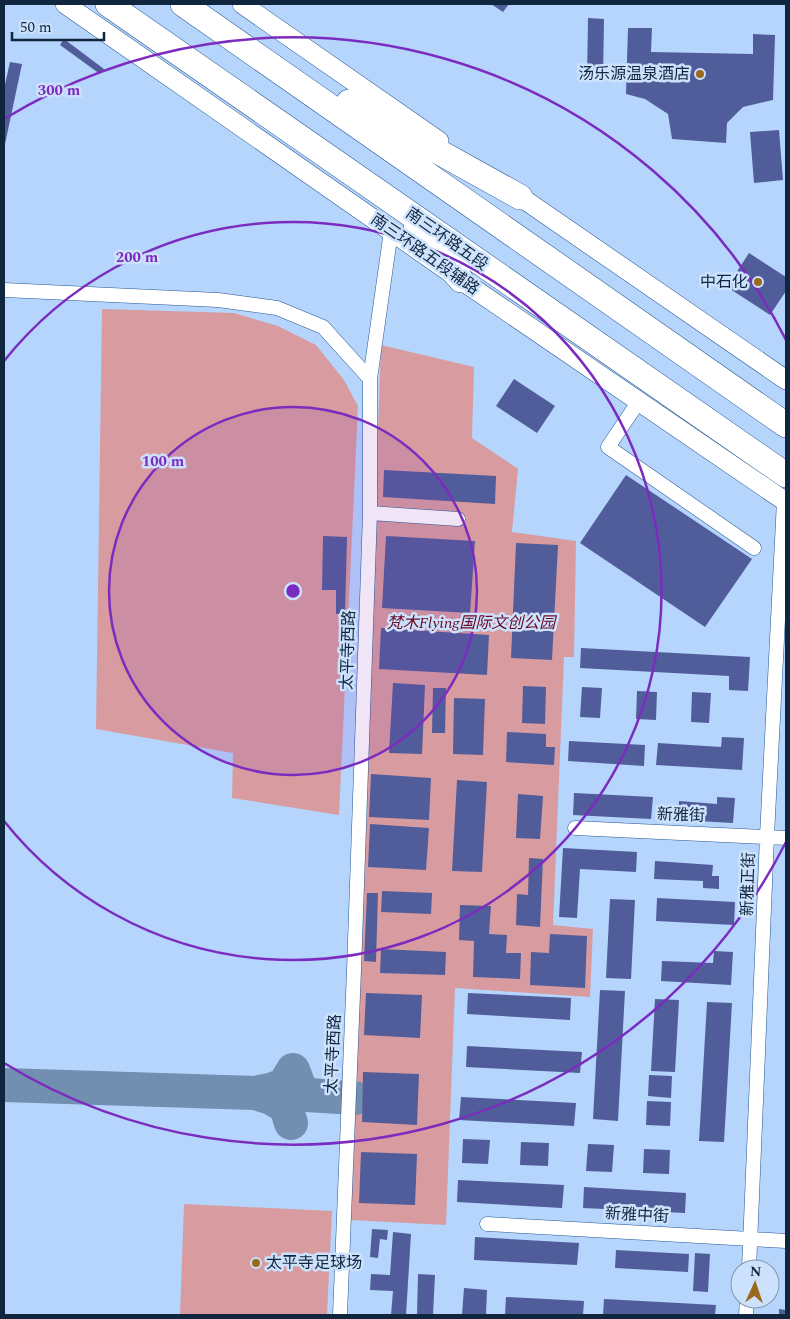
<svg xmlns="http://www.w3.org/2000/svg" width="790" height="1319" viewBox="0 0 790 1319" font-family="Spectral,'Noto Sans SC',serif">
<rect width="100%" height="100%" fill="#b5d5fd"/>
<path fill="#d89ca0" d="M102,309L234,313L278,326L316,345L344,380L358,406L339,815L232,798L233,753L96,729Z
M381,345L474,367L472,438L518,469L512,532L576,541L574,657H564L553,925L593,929L590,997L455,988L446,1225L351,1220Z
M184,1204L332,1211L327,1315H180Z"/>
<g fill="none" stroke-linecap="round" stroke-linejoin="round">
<path stroke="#728eb0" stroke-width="34" d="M293,1070L299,1086L307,1095L355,1098
M4,1085L255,1093L270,1090L284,1085L293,1070
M255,1093L271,1098L286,1107L291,1123"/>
</g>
<path fill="#515d9a" d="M491,4H509L503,12Z
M588,18L604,19L603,78H587Z
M628,28H652L651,52L753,54V34L775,35L773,100L743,107L727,123L726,143L672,139L668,114L645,99L626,94Z
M64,39L104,69L100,74L60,45Z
M10,62L22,64L5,144L4,89Z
M779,130L783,180L754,183L750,132Z
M749,253L786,277V291L770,315L727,287Z
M514,379L555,406L537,433L496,406Z
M384,470L496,476L495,504L383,497Z
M626,475L752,559L705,627L580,543Z
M323,536L347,537L345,614H336V590H322Z
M386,536L475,541L470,613L382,608Z
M516,543L558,545L552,660L511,658Z
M381,628L489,635L487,675L379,669Z
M581,648L750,657L748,691L729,690V676L580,668Z
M393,683L425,685L422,754L389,753Z
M523,686L546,687L545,724L522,723Z
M582,687L602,688L600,718L580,717Z
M433,688H446L445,733H432Z
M637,691L657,692L656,720L636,719Z
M692,692L711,693L709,723L691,722Z
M454,698L485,699L483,755L453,754Z
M507,732L546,734V747H555L554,765L506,762Z
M722,737L744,738L742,770L656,765L658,743L721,747Z
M569,741L645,745L644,766L568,761Z
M371,774L431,778L429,820L369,817Z
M457,780L487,782L482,872L452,871Z
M574,793L653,797L651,819L573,815Z
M518,794L543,796L540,839L516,838Z
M717,797L735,798L733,823L678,820L679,801L717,804Z
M370,824L429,828L426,870L368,867Z
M563,848L637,852L636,872L580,869L577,918L559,917Z
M529,858L543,859L540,927L516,925L517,894L528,895Z
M655,861L713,865L712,876H719V889L703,888V881L654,879Z
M382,891L432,893L431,914L381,912Z
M367,893H378L376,962L364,961Z
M657,898L735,902L734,925L656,921Z
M610,899L635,900L631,979L606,978Z
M460,905L491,906L489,934L507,935L506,953H521L520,979L473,977L474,941L459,940Z
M550,934L587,936L585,988L530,985L531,952L549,953Z
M381,949L446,952L445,975L380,973Z
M714,951L733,952L731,985L661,981L662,961L713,963Z
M600,990L625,991L618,1121L593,1119Z
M366,993L422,995L420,1038L364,1035Z
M468,993L571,998L570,1020L467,1014Z
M655,999L679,1000L675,1072L651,1071Z
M707,1002L732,1003L724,1142L699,1141Z
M467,1046L582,1052L580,1073L466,1067Z
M363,1072L419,1074L417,1125L362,1122Z
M649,1075L672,1076L671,1098L648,1096Z
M461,1097L576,1103L574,1126L459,1120Z
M647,1101L671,1102L670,1126L646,1125Z
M463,1139L490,1140L488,1164L462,1163Z
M521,1142L549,1143L548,1166L520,1165Z
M588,1144L614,1145L612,1172L586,1171Z
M644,1149L670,1150L669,1174L643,1173Z
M361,1152L417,1154L415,1205L359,1203Z
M458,1180L564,1185L562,1208L457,1202Z
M584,1187L686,1193L685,1213L583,1208Z
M372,1229L388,1230L387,1240L380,1239L378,1258L370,1257Z
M393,1232L411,1234L406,1315H391L393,1291L370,1290L371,1274L390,1275Z
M475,1237L579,1243L577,1265L474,1260Z
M616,1250L689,1254L688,1272L615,1268Z
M695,1253L710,1254L708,1292L693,1291Z
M418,1274L435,1275L433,1315H417Z
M464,1288L487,1290L486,1315H462Z
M506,1297L584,1301L583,1315H505Z
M604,1299L716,1305L715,1315H603Z
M779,1309L786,1310V1315H779Z"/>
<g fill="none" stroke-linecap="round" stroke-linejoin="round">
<g stroke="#265791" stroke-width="15">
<path id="street" d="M4,290L218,300L277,308L323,327L370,379V513L354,970L340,1315
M370,379L391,231
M639,401L608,447L754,548
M370,513L458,519
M575,828L786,838
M487,1224L786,1241
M749,1269L767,836L784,501
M746,1315L747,1299"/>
</g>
<g stroke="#265791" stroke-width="20">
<path id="secondary" d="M65,4L461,280L786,502
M242,4L439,141
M509,189L786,380"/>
</g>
<g stroke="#265791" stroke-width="26">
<path id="highway" d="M108,4L786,475
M183,4L786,425
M349,102L520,197
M416,229L461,280"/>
</g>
<use href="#street" stroke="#fff" stroke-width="14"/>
<use href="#secondary" stroke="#fff" stroke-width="19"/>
<use href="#highway" stroke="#fff" stroke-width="25"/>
</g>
<circle cx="293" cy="591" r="184" fill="#7b2cbf" fill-opacity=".12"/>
<g fill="none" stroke="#7b2cbf" stroke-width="2.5">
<circle cx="293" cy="591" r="184"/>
<path d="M4 361A369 369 0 1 1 4 821"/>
<path d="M786 842A553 553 0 0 1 4 1063M4 119A553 553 0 0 1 786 340"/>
</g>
<g fill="#9a6a1c" stroke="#cce1fc" stroke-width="2">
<circle cx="700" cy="74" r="5"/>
<circle cx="758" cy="282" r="5"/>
<circle cx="256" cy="1263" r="5"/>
</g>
<g text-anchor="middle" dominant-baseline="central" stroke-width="5" stroke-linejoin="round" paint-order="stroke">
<g font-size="16" fill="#10253e" stroke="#cce1fc" text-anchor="end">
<text x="690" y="74">汤乐源温泉酒店</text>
<text x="748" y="282">中石化</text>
<text x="266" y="1263" text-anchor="start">太平寺足球场</text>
</g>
<g font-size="16" fill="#10253e" stroke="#cce1fc">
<text transform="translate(447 239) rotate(35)">南三环路五段</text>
<text transform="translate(425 254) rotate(35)">南三环路五段辅路</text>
<text transform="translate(348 650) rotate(-88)">太平寺西路</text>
<text transform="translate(681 815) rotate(2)">新雅街</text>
<text transform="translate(748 884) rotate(-88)">新雅正街</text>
<text transform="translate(333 1054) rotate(-87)">太平寺西路</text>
<text transform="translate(637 1215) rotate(3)">新雅中街</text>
</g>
<g font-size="16" font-style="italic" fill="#6c0823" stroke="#cce1fc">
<text x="471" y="623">梵木Flying国际文创公园</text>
</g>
</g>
<circle cx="293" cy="591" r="8" fill="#7b2cbf" stroke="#cce1fc" stroke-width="2.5"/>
<g font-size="15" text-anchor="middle" font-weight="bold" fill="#7b2cbf" stroke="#cce1fc" stroke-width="5" stroke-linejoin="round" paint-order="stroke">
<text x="59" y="95">300 m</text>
<text x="137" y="262">200 m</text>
<text x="163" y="466">100 m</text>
</g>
<rect width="790" height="1319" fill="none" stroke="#10253e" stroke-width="10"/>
<g transform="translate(755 1284) rotate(3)"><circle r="24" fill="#cce1fc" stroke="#8196b0"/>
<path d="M0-4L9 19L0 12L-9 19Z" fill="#9a6a1c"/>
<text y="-8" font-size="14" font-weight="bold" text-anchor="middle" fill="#10253e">N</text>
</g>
<path d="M12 32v8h92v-8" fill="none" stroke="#10253e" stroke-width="2.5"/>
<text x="20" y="32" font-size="15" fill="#10253e" stroke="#cce1fc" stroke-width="4" paint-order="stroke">50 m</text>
</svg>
